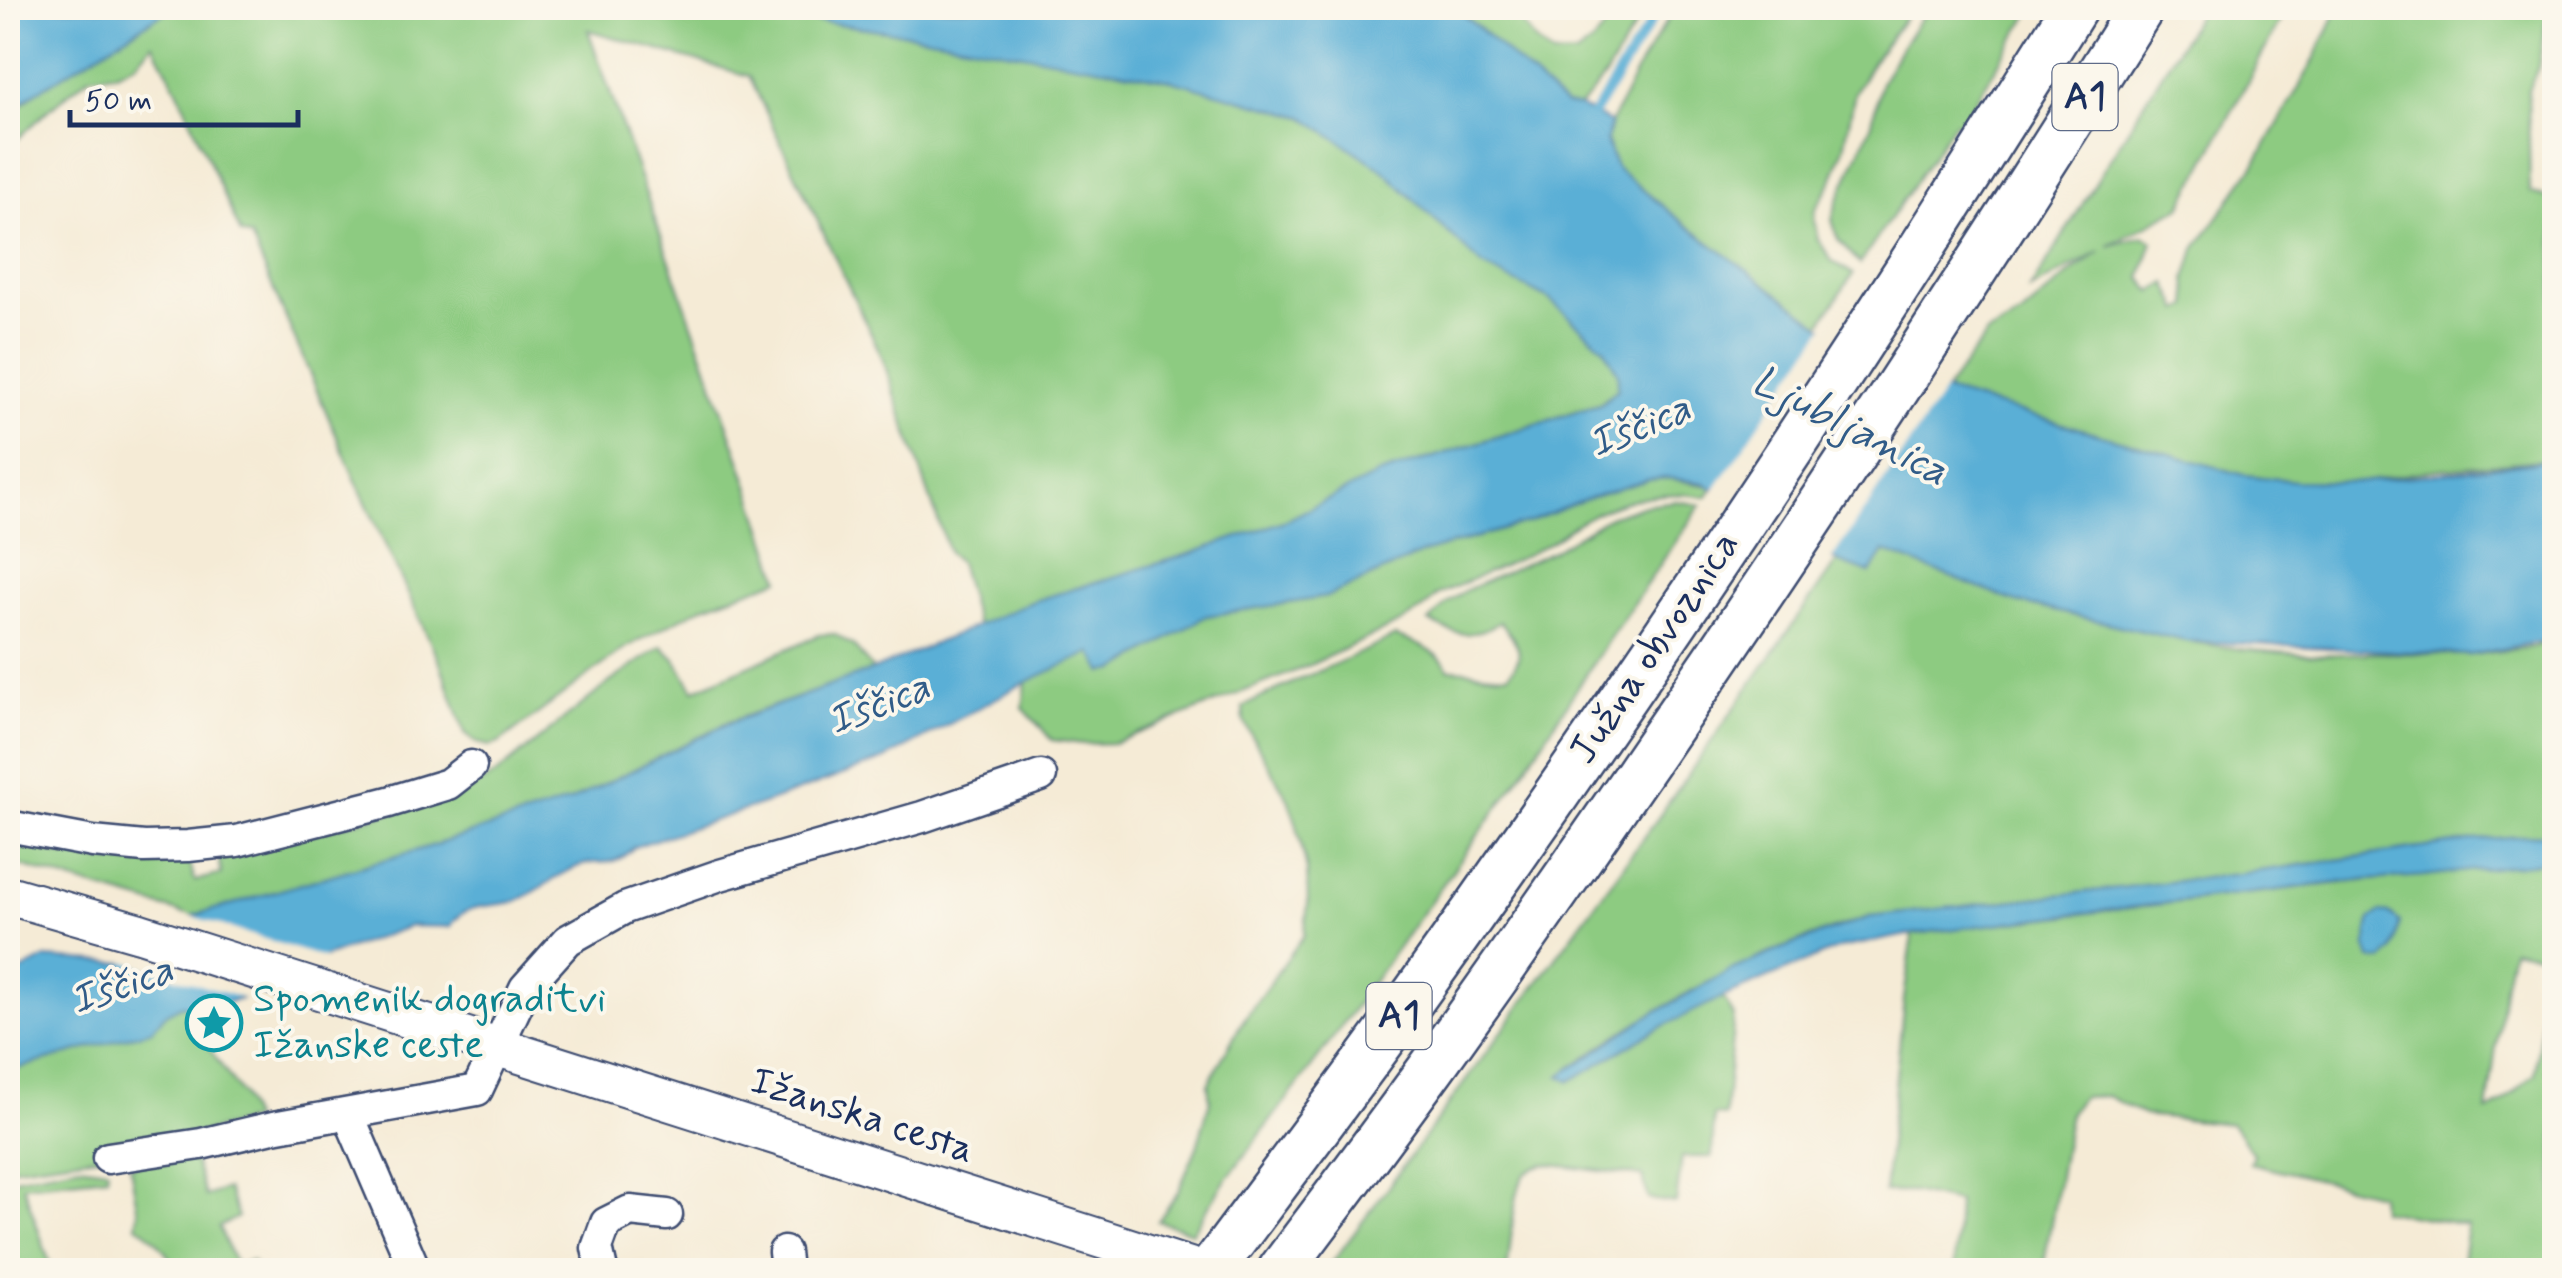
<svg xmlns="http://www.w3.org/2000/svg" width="2562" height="1278" viewBox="0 0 2562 1278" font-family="Mynerve,sans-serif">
<rect width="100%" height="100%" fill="#fbf7ec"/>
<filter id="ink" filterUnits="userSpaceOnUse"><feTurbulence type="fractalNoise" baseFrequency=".01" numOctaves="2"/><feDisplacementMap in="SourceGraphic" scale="20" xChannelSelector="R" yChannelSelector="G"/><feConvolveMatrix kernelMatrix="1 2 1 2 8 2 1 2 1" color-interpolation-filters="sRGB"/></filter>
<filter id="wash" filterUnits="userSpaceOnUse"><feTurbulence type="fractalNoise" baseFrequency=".0048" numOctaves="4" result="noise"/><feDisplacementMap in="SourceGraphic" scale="40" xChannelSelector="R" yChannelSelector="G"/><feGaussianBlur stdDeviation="2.25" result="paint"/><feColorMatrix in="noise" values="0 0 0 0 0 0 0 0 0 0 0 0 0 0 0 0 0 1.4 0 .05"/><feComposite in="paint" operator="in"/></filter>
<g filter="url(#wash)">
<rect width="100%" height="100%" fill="#f5ebd6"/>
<path fill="#8dcb81" stroke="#547d70" stroke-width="2.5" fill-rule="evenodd" d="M171,8H747L768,14L909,34L1161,76L1304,117L1361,153L1409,190L1483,265L1549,299L1605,348L1618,373V389L1601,403L1377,475L1287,520L1193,553L1034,601L977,627L959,562L949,553L882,357L749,76L588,30L744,471L780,579L704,606L625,648L499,743L490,746L477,743L465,733L440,663L355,479L251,237L241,234L178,91L153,44L136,63L116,73L90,76L47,111L8,148V117L36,92Z
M1456,8H1500L1521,22L1536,42L1553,56L1576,55L1591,44L1622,8H1646L1606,75L1580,107L1565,106Z
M1675,8H1912L1877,55L1855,92L1844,148L1832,181L1815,210L1814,220L1818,239L1831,260L1853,274L1820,325L1686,225L1616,168L1606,141L1611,123L1640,64Z
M1928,8H2033L1961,124L1955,122L1860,264L1838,239L1832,220L1837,202L1872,123L1881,83L1900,49Z
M2202,8H2287L2181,207L2108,246L2144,236L2153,241L2141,278L2152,292L2167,283L2180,310L2189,306L2186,279L2195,249L2254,166L2312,64L2338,8H2548L2538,68L2528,90L2530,192L2554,200V459L2433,470L2363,482L2295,481L2244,475L1945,391L1987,334L2021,316L2073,271L2101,251L2030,290Z
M1667,478L1714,487L1707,497C1662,489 1621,498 1581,521C1570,527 1560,536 1549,543C1514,563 1474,578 1437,595L1423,609L1400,623L1310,665L1114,743L1084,744L1052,740L1023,708L1026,682L1092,651L1116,670L1206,616L1326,597L1425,552L1529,522L1586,499L1647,480Z
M1676,501L1701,505L1607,642L1519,778L1322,1053L1225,1181L1192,1232L1158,1221L1178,1192L1197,1147L1210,1101L1208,1084L1241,1024L1304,935L1308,904L1307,870L1296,822L1288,799L1244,722L1243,707C1292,680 1345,662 1395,636C1415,643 1437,650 1449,669C1469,668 1487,677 1509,674C1528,651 1516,642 1500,622C1471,639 1459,636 1429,622L1447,603L1464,591L1551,552L1609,517L1645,505Z
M1884,551L2016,602L2186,641L2240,649L2313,655L2375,653L2470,655L2532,647L2554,640V833L2476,840L2239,874L1870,917C1758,950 1654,1005 1561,1075L1570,1081L1665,1024L1723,997L1734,1016L1725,1116L1714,1115L1712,1157H1682L1676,1203L1648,1199L1643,1176L1544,1164C1536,1166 1529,1169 1524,1176C1513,1191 1511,1250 1507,1270H1327L1648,832L1837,561L1871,573Z
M834,634L854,646L873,670L729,722L570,801L435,845L192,916L8,862V844L97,860H189L195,881L221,874L219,858L458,794L495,775L610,682L662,646L675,659L694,690L819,635Z
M2554,861V1003L2546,1071L2554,1074V1270H2461L2467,1225L2380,1210L2379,1194L2250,1163L2253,1154L2232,1124L2144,1115L2107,1096L2082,1097L2070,1112L2043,1270H1954L1958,1202L1912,1192H1884L1904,999L1913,934L2303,887ZM2512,949L2549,956L2535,1074C2519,1086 2505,1104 2487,1111L2505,982Z
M182,1005L203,1010L188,1018L242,1095L252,1120L127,1152L8,1168V1071L152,1030L165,1014Z
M192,1153L205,1196L227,1189L238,1217L219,1227L236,1266L252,1261L257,1270H175C167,1250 155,1236 136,1225L138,1213L130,1166Z
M79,1165L108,1169L107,1176L23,1185L52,1270H8V1179Z"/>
<path fill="#5aafd6" stroke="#3a6f9a" stroke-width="2.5" d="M8,8H171L36,92L8,113Z
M747,8H1456L1565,105L1580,107L1611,123L1606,141L1616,168L1686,225L1820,325L1945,391L2244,475L2295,481L2364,482L2554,460V639L2470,655L2186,641L2016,602L1884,551L1871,573L1837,561L1704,483L1667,478L1647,480L1586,499L1529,522L1425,552L1326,597L1206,616L1116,670L1103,672L1092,652L1026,682L885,759L769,802L634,847C609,872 603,856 576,867C557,875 532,896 513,902C488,908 466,901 450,927L410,926L327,956L287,985L203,1010L182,1005L165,1014L152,1030L8,1071V978L46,958L123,963L192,916L435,845L570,801L729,723L873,670L1034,601L1193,553L1287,520L1377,475L1601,404L1618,389V373L1605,349L1549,299L1483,266L1382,169L1304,117L1171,80L909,34L768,14Z
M2554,833V861L2423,876L2352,881L2067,915L1913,934L1839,948L1723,997L1655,1030L1570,1081L1560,1076L1645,1018L1731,970L1796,943L1870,917L2239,874L2476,840Z
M2381,912L2389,913L2400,922L2393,950L2382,961L2370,959L2366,947L2370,920Z"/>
<path fill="#f5ebd6" d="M1827,323L1947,387L1829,563L1712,494Z
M186,914L331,960L289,989L251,1001L113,958H121Z"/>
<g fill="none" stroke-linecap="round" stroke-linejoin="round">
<path stroke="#5aafd6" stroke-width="9" d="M1587,124L1660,8"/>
</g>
</g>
<g filter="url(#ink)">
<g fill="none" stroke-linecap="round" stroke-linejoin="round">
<g stroke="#3c4b70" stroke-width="35">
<path id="minor" d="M8,826L93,842L144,847L188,846L237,841L389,802L448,784L471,766
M348,1114L415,1270
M108,1158L201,1144L273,1127L477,1090L525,988L568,940L625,908L720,875L922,817L1041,776
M784,1252L786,1270
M602,1270L597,1248L606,1223L630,1211L667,1215"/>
</g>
<g stroke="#3c4b70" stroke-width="42">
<path id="major" d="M8,895L140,933L1199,1270"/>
</g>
<g stroke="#3c4b70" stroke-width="50">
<path id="highway" d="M1211,1270C1274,1186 1337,1102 1399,1017C1635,689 1860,351 2074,8
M1281,1270C1338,1194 1395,1119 1450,1042C1691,704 1921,359 2141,8"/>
</g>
<use href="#minor" stroke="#fff" stroke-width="30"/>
<use href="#major" stroke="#fff" stroke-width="38"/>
<use href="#highway" stroke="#fff" stroke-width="45"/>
</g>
</g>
<defs>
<g id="sight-ring" transform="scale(2.875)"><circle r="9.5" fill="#fbf7ec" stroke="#0f9aa8" stroke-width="1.5"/><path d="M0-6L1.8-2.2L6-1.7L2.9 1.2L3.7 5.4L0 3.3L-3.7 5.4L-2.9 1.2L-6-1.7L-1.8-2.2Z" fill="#0f9aa8"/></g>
</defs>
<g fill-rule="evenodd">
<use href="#sight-ring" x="214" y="1023"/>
</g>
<g text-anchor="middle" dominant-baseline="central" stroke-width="8" stroke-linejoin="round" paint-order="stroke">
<g fill="#fbf7ec" stroke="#5e6b89" stroke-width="2.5">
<rect x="2052.5" y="64" width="65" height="66" rx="8"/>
<rect x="1366.5" y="983" width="65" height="66" rx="8"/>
</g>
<g font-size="38" font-weight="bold" fill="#1b2f5e">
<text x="2085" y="97">A1</text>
<text x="1399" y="1016">A1</text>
</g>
<g font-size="40" fill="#1b2f5e" stroke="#fbf7ec">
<text transform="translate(1655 648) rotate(-56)">Južna obvoznica</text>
<text transform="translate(862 1116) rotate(18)">Ižanska cesta</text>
</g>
<g font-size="40" fill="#0d838f" stroke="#fbf7ec" text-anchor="start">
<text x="253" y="1000">Spomenik dograditvi<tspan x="253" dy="46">Ižanske ceste</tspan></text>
</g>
<g font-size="42" font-style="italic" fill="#315c88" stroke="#fbf7ec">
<text transform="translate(1640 427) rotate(-22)">Iščica</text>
<text transform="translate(1850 427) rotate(27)">Ljubljanica</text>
<text transform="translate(879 705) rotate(-21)">Iščica</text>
<text transform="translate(122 986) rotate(-19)">Iščica</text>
</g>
</g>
<rect width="2562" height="1278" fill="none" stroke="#fbf7ec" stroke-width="40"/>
<path d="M70 110v15h228v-15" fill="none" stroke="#1b2f5e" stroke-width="5"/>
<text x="85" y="110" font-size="30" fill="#1b2f5e" stroke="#fbf7ec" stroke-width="8" paint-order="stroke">50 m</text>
</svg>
